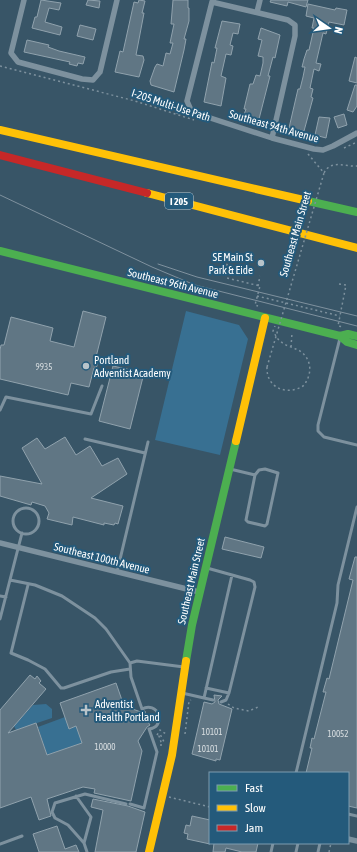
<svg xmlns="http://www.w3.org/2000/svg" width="357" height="852" viewBox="0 0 357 852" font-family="'Asap Condensed',sans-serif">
<rect width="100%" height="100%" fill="#385567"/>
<path fill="#387092" d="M186,311L239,325L248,339L220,455L155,440Z
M46,704L52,709V718L16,730L14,726L33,705Z
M65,717L69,729L76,726L82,743L47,755L38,727Z"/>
<path fill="#607684" stroke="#90a2ad" d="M41,0L61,3L59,10L49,8L45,22L62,27L60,35L32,28L35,17H37Z
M88,0L100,1L99,8L86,5Z
M139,0L145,1L142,13H144L136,55L143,56L144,60L139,77L115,72L120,51L123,52L134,2L138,3Z
M173,0H188V8H189V21L184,39H186L184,50L174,92L151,85L150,81L155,67L157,64L163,66L166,53L170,54L173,43H170L174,24H171Z
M271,0H308L306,7L288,2L287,6L270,2Z
M308,4L335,10L336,8L347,10L344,25L329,22L326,34L323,33L316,63L321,64L319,71L314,69L310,88L313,89L311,97L313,98L304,131L289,128L298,89H300L303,77L305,67H302L304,59L307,50H309L314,28H312L314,18L306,16Z
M222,21L240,24L238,34L233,33L230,45L233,46L231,55L226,54L221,76L226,78L221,106L204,102L212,62L214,63L217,48H215Z
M80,25L96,29L93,40L77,36Z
M261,28L280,35L275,58L273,57L268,76H270L259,119L244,115L246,109H244L250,84H253L256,75L260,76L263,63V57L258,56L262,40L258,39Z
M27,40L49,45L48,47L59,51L85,57L83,64L78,63L77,66L69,64L70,62L24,52Z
M355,57L357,58V83L349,81Z
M355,85H357V106L353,112L347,110Z
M344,114L347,125L338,128L334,117Z
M319,117L330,118L326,138L315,135Z
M83,311L106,317L95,361L98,362L96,369L94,368L89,387L71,383L68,395L0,379V350L1,345H4L11,317L53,328L50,341L74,347Z
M113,366L144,373L130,429L99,421Z
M65,437L76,455L90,446L102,466L118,458L127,474L91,498L123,506L118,524L115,523L114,525L104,523V525L73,517L72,525L47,519L49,513L45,506L32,502L31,505L0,496V476L42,484L22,448L37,438L45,449Z
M225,537L264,547L261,558L222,549Z
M355,557H357V808L348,806V773H306L312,748H310L312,738L314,739L326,692H323L327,678L329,679L353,580L349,579Z
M30,675L35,679L37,676L41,681L39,683L46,689L8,733L36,723L47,755L82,743L76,726L69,729L60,703L116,683L124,706L141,712L145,711L146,719L150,725L147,727L138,741L142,751L131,801L94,793L95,789L83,787L47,799L51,816L39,820L31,797L0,808V710Z
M214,695L222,696L218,700L219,704L232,709L220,760L216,759V761L192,754L204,702L212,704L215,702Z
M93,799L128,806L145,812L136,852H95L103,810L91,807Z
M192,816L210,820V844L187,839L188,834L184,833L186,825L190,826Z
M57,826L65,849L76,845L79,852H39L33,834Z
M214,843H258L256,852H242L226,848L225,852H213Z"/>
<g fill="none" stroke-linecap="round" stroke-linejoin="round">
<path stroke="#7d919e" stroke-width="1.5" stroke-dasharray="2 3" stroke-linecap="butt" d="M0,66L135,101L194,120
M177,114L180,104H181
M344,148L357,142
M308,154L324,173C331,159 345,167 357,166
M237,258L229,257L225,272L227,278L260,286L255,305L258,306
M339,284L346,285L338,326L344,327
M258,286L260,276
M257,296L340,316
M291,347L292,333
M267,367C266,388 287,396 303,386C312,376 313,360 300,351C293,347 284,346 278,339C276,337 275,334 273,331L275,326
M228,704L234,708L249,711L258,707
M185,734L189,701L191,700
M157,735L160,730L166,734
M160,745H162L159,736L160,734L165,744
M169,797L210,807
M329,852L331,843"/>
<path stroke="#7d919e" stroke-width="3" d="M340,338L318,425V431L324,437L357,445
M0,410L6,397L91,414L102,386
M85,439L145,453
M230,469L255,475L259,470L265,469L278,473L267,524L265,526L248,522L246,520L255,475
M13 521a13 13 0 1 1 26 0a13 13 0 1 1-26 0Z
M117,572L148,442
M10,580L35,585L62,596L95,618L106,629L130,663L131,677L142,709
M28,585L11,653L28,660L45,669L61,688H64L111,672L130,669
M0,596L6,597
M0,619L22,533
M130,663L137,661L184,667
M206,688L229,693L255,587L254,582L250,580L207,568
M182,693L204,698L232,575
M204,698L213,700
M221,702L226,700L229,693
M142,709C149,705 156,708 159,715C160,723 157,728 149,729
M296,773L337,603L338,585L357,507
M76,796L91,817L84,843L68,825L55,818L52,812L55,803L85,794L126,804
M130,804L144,808L157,752L149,729
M348,814L357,816
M84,843L87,852
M0,844L22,836
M271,852L273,843
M296,852L298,843
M318,852L320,843"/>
<path stroke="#7d919e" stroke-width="5.5" d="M24,0L11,53L18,62L82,79L93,80L100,72L117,0
M257,12L260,0
M272,138L295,36V25L288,20L212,2L187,101L191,110L195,113L272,138L314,149L323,150L333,146L357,133
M0,543L199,592
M348,839L357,841"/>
<path stroke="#4caf50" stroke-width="8" d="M308,201L357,212
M0,251L340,336L348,334L357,336
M340,336L347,342L357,345
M186,661L192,625L236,441"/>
<path stroke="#ffc107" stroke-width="8" d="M0,130L308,201
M147,193L357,248
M236,441L265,318
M149,852L172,755L186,661"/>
<path stroke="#c62828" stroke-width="8" d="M0,155L147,193"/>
<path stroke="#7f919e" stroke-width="1" d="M0,195L152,267L195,285L357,326
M158,264L197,277L357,316"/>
<path stroke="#7d919e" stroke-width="1.5" stroke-dasharray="2 3" stroke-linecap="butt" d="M267,367L324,173"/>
</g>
<g fill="#b9c4ca" stroke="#245a7b" stroke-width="1.5">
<circle cx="261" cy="263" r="4"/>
<circle cx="86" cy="366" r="4"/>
<path d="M84 704h4v4h4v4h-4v4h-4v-4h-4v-4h4z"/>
</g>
<g text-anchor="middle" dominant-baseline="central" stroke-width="4" stroke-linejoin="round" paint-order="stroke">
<g font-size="9" fill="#d7dde0">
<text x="44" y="367">9935</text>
<text x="212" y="732">10101</text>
<text x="338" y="734">10052</text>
<text x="105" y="747">10000</text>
<text x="208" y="749">10101</text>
</g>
<rect fill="#245a7b" stroke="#bdced7" stroke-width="1" x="165" y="193" width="28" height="16" rx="3"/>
<g font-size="10" font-weight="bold" fill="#fff">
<text x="179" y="201">I 205</text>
</g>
<g font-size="11" fill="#fff" stroke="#245a7b">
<text transform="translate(171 105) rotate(18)">I-205 Multi-Use Path</text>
<text transform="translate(274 126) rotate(16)">Southeast 94th Avenue</text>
<text transform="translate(295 234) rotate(-74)">Southeast Main Street</text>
<text transform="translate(173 283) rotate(14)">Southeast 96th Avenue</text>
<text transform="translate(102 558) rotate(14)">Southeast 100th Avenue</text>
<text transform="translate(191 581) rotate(-77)">Southeast Main Street</text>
</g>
<g font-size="11" fill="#fff" stroke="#245a7b" text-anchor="start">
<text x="253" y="257" text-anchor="end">SE Main St<tspan x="253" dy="13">Park &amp; Eide</tspan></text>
<text x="94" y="360">Portland<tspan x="94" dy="13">Adventist Academy</tspan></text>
<text x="95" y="704">Adventist<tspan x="95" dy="13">Health Portland</tspan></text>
</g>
</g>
<rect x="209" y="772" width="140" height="72" fill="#245a7b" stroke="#7c9cb0"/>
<rect x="217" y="785" width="20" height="6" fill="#4caf50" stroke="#7c9cb0"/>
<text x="245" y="792" font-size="12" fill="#ffffff">Fast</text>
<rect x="217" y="805" width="20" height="6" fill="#ffc107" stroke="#7c9cb0"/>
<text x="245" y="812" font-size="12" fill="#ffffff">Slow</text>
<rect x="217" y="825" width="20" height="6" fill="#c62828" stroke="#7c9cb0"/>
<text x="245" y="832" font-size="12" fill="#ffffff">Jam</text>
<g transform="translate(329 28) rotate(103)" stroke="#245a7b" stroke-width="3" paint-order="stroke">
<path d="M0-3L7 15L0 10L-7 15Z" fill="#ffffff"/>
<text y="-6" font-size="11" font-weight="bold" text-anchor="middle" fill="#ffffff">N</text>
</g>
</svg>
